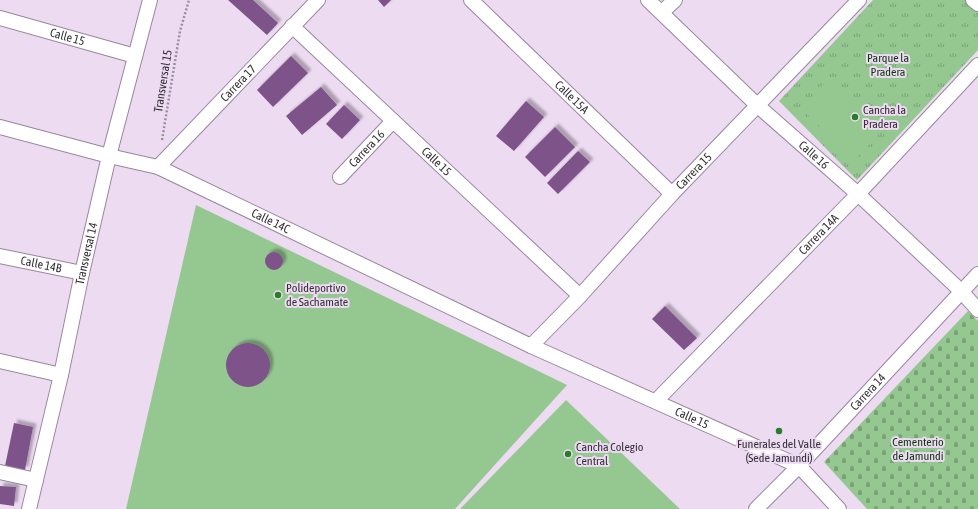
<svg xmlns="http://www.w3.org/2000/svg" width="978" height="509" viewBox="0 0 978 509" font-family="'Asap Condensed',sans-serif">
<defs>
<pattern id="cemetery-stones" width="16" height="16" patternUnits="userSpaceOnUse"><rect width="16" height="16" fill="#95c791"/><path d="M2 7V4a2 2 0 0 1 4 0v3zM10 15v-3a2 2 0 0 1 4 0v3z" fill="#7aa277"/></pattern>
<pattern id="park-tufts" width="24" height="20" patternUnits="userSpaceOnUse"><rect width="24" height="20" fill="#95c791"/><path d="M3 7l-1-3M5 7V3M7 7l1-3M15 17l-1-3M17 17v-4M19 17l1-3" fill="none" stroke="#7aa277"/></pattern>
<filter id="shadow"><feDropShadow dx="3.5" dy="-3.5" stdDeviation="1" flood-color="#0004"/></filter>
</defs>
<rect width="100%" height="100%" fill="#eddbf2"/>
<path fill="url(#cemetery-stones)" d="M968,311L978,321V509H867L824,462Z"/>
<path fill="url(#park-tufts)" d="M873,0H978V50L857,180L779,101Z"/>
<path fill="#95c791" d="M826,82L880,133L854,161L801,108Z
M196,205L567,385L455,509H126Z
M566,400L680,509H460Z"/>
<path fill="#7d528a" filter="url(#shadow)" d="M228,0H253L278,23L267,35Z
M378,0H391L384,7Z
M291,56L308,73L273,107L257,90Z
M321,87L337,105L302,135L286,116Z
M526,101L544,117L514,151L496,136Z
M344,105L360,120L342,139L326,124Z
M555,127L575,147L545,177L525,157Z
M578,151L590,162L558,194L547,183Z
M265 261a9 9 0 1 1 18 0a9 9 0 1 1-18 0Z
M665,306L697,338L684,350L652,319Z
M226 365a22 22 0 1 1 44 0a22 22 0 1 1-44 0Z
M14,423L33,427L25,470L5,466Z
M0,486L16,487L14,506L0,504Z"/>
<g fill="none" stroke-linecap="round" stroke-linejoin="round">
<g stroke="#97879c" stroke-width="16">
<g id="minor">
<path id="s1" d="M471,0L672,194"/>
<path id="s2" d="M648,0L758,106L858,194L961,291L978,310"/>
<path d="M973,0L978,4"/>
<path d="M662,12L675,0"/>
<path id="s3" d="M0,18L135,56"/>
<path id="s4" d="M292,26L580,296"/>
<path id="s5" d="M0,127L109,156L158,167L531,346L799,466L839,509"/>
<path id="s6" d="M158,167L318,0"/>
<path id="s7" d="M340,177L393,121"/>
<path id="s8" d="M0,256L82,273"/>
<path id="s9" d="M531,346L580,296L672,194L859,0"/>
<path d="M0,361L61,375"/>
<path id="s10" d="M656,401L858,194L978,65"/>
<path d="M0,472L36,480"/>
<path id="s11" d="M29,509L61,375L82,273L109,156L150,0"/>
<path id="s12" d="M756,509L799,466L978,274"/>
</g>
</g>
<path stroke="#9b8e9f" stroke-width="2.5" stroke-dasharray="2 2" stroke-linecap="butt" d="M162,140L180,31L189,0"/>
<use href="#minor" stroke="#fff" stroke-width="14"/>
</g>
<g fill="#2a7d29" stroke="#eddbf2" stroke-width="1.5">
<circle cx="855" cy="117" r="4"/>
<circle cx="278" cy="295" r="4"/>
<circle cx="779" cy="431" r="4"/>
<circle cx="568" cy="454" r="4"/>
</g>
<g text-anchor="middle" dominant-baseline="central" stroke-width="4" stroke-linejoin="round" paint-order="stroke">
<g font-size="12" fill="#352e37" stroke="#eddbf2">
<text stroke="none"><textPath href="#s3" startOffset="70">Calle 15</textPath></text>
<text transform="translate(163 81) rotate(-81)">Transversal 15</text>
<text stroke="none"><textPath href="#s6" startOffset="116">Carrera 17</textPath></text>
<text stroke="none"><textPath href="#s1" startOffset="140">Calle 15A</textPath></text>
<text stroke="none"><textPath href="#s7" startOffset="39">Carrera 16</textPath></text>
<text stroke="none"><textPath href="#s2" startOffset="227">Calle 16</textPath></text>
<text stroke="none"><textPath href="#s4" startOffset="198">Calle 15</textPath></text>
<text stroke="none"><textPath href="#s9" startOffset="239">Carrera 15</textPath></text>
<text stroke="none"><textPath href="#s5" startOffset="288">Calle 14C</textPath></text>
<text stroke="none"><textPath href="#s10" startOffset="233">Carrera 14A</textPath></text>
<text stroke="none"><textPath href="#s11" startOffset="262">Transversal 14</textPath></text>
<text stroke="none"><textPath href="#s8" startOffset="42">Calle 14B</textPath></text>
<text stroke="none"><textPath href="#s12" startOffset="162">Carrera 14</textPath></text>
<text stroke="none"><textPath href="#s5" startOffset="753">Calle 15</textPath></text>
</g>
<g font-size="12" fill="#0e340e" stroke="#eddbf2">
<text x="888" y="58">Parque la<tspan x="888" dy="14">Pradera</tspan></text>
<text x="918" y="442">Cementerio<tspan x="918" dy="14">de Jamundi</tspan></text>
</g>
<g font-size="12" fill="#352e37" stroke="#eddbf2" text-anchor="start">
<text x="863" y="110">Cancha la<tspan x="863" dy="14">Pradera</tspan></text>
<text x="286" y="288">Polideportivo<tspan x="286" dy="14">de Sachamate</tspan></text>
<text x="779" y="444" text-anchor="middle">Funerales del Valle<tspan x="779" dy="14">(Sede Jamundí)</tspan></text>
<text x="576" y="447">Cancha Colegio<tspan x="576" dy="14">Central</tspan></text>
</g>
</g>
</svg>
